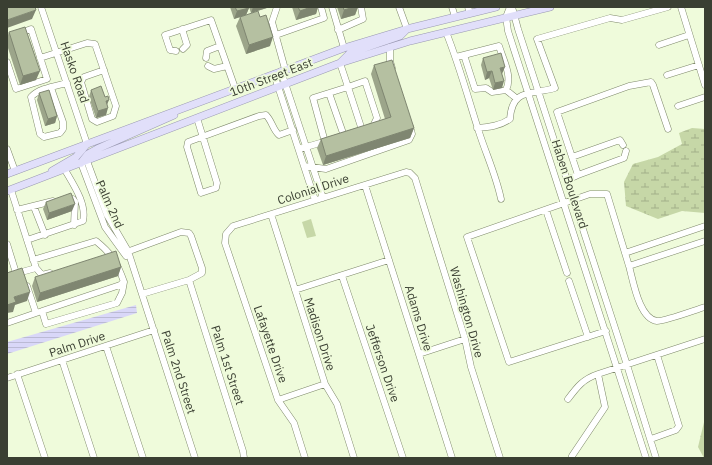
<svg xmlns="http://www.w3.org/2000/svg" width="712" height="465" viewBox="0 0 712 465" font-family="'IBM Plex Sans',sans-serif">
<defs>
<pattern id="forest-firs" width="22" height="20" patternUnits="userSpaceOnUse"><rect width="22" height="20" fill="#c6d7a7"/><path d="M5 1l3.5 6h-7zM16 11l3.5 6h-7z" fill="#a2b089"/></pattern>
<pattern id="wetland-marsh" width="20" height="14" patternUnits="userSpaceOnUse"><rect width="20" height="14" fill="#c6d7a7"/><path d="M1 5h8M5 5V1M11 12h8M15 12V8" fill="none" stroke="#a2b089"/></pattern>
<pattern id="water-rules" width="6" height="5" patternUnits="userSpaceOnUse"><rect width="6" height="5" fill="#d9d7f8"/><path d="M0 2.5h6" fill="none" stroke="#bbbad5"/></pattern>
</defs>
<rect width="100%" height="100%" fill="#effbdb"/>
<path fill="url(#forest-firs)" d="M705,418V458H704L698,447Z"/>
<path fill="url(#wetland-marsh)" d="M692,128L705,129V213L682,211L658,219L626,206L624,182L633,164L658,157L682,144L679,133Z"/>
<path fill="#c6d7a7" d="M311,219L316,236L307,238L302,222Z"/>
<path fill="url(#water-rules)" d="M136,305L137,313L7,354V342Z"/>
<g fill="none" stroke-linecap="round" stroke-linejoin="round">
<g stroke="#7f896b" stroke-width="7">
<path id="minor" d="M41,7L87,144
M277,7L272,22L285,69
M332,7L344,48
M399,7L407,29
M452,7L455,17
M468,7L470,13
M510,7L506,17L508,31L646,458
M512,7L518,29L627,365L656,458
M681,7L705,85
M182,29L187,45L183,49
M338,30L363,19L361,7
M446,32C459,64 468,98 479,132C486,154 496,175 501,199
M276,35L324,18L321,7
M7,38L31,29L47,79L16,89L7,62
M659,45L689,35
M390,47V61L392,68
M176,51L170,50L165,35L211,20L235,88
M464,55L475,89L486,88L492,92L506,90
M456,57L499,46C503,59 513,77 506,90L516,98
M40,58L87,43L95,44L96,47L116,106L113,116L97,122L92,119L81,82L84,77L104,70
M206,58L207,51L220,46
M340,63L348,87L365,81L377,118L373,126L370,127
M208,66L214,69L227,66
M281,71L323,198
M274,74L315,200
M667,75L699,65
M51,88L63,122V129L60,133L44,137L40,134L31,97C39,88 56,86 67,83
M329,93L344,136
M678,106L705,97
M197,118L217,183L216,188L201,193L187,147L188,142L259,116L266,115C272,121 273,130 279,135L293,130
M477,128C489,127 500,126 510,119C512,88 531,95 555,88L537,39L610,18L622,20L668,7
M325,142L313,98L348,87L362,130
M7,149L15,171
M299,149L327,141
M572,157L620,140L623,145
M87,161L107,215L128,251L195,458
M81,163L105,227L126,256
M304,166L326,169L409,140L412,134L410,126
M578,175L624,158L626,151
M567,180L578,175L557,112L629,86L651,82L653,85L668,129
M365,185L452,458
M68,199H73L75,202L74,225
M34,207L45,235
M17,210L53,201
M546,210L567,273
M271,214L325,384L337,404L354,458
M27,240L83,221C87,204 73,184 65,170
M705,241L629,266C633,280 639,319 657,321C666,321 695,310 705,307
M7,244L16,273
M124,253L181,232L189,233L191,236L202,268V273L189,280L142,294
M625,253L705,226
M33,260L96,241C112,254 117,262 124,282L120,285L42,311L46,324L117,303L122,293L124,282
M36,268L42,275L50,273
M7,276L36,268L11,190
M342,276L403,458
M189,280L243,451L244,458
M569,281L588,337
M27,286L36,313
M295,290L389,260
M7,323L39,312
M606,331L509,362L467,237L590,194H607L629,266
M106,346L143,458
M419,354L465,339
M62,360L94,458
M17,374L45,458
M7,378L154,330
M568,399C577,387 583,379 598,374
M278,400L325,384
M651,439L676,430L679,426L657,355
M572,456L605,407L598,374L705,339
M305,458L294,423L278,400L225,243L226,234L233,226L406,172L410,173L415,178L465,339L471,367L500,458"/>
</g>
<g stroke="#9a99b2" stroke-width="8">
<path id="major" d="M340,63L350,53L400,36L406,30
M81,163L88,154L97,149L174,115
M52,171L76,157L87,144
M7,174L344,48L407,29L496,7
M7,191L340,63L410,41L550,7"/>
</g>
<use href="#minor" stroke="#fff" stroke-width="6"/>
<use href="#major" stroke="#e1dffa" stroke-width="7"/>
</g>
<path fill="#9ca58a" d="M230,7H248L249,8L246,15L234,19Z
M249,7H270L251,13Z
M292,7H318L316,14L296,20Z
M337,7H358L355,15L341,19Z
M240,17H260L270,46L246,54L236,26Z
M9,32L36,80L20,85L7,45V38Z
M483,58L502,74V88L493,90L489,78L485,80L481,65Z
M374,65L414,128L410,138L323,165L317,148L321,139L385,119L371,74Z
M91,90L107,105L106,115L96,118L89,97Z
M39,93L57,116L55,123L45,126L37,100Z
M46,202L72,211L47,220L43,209Z
M121,267L118,276L37,302L32,286L35,277Z"/>
<path fill="#7f8671" d="M253,7H270L251,13Z
M311,7H318L316,14L296,20L300,11Z
M354,7H358L355,15L341,19L344,10Z
M249,8L246,15L234,19L237,11Z
M36,10L32,19L7,28V20Z
M273,37L270,46L246,54L249,45Z
M505,67L502,74L500,68Z
M40,71L36,80L20,85L23,76Z
M492,71L489,78L485,80L487,72Z
M504,81L502,88L493,90L495,83Z
M109,100L106,107V101Z
M108,108L106,115L96,118L98,111Z
M57,116L55,123L45,126L48,119Z
M414,128L410,138L323,165L326,156Z
M75,204L72,211L47,220L49,213Z
M121,267L118,276L37,302L40,293Z
M30,292L27,301L15,305L13,312L7,313V305L14,297Z"/>
<path fill="#b5c0a1" stroke="#7f8671" d="M7,7H35L36,10L7,20Z
M235,7H248L249,8L237,11Z
M298,7H311L300,11Z
M343,7H354L344,10Z
M258,11L260,17L266,15L273,37L249,45L240,17Z
M25,27L40,71L23,76L9,32Z
M501,53L505,67L500,68L504,81L495,83L492,71L487,72L483,58Z
M392,60L414,128L326,156L321,139L391,117L374,65Z
M101,86L105,97L108,96L109,100L106,101L108,108L98,111L91,90Z
M49,90L57,116L48,119L39,93Z
M71,193L75,204L49,213L46,202Z
M116,251L121,267L40,293L35,277Z
M22,268L30,292L14,297L16,302L7,305V273Z"/>
<g text-anchor="middle" dominant-baseline="central" stroke-width="3.5" stroke-linejoin="round" paint-order="stroke">
<g font-size="12" fill="#3a3f32" stroke="#effbdb">
<text transform="translate(75 72) rotate(71)">Hasko Road</text>
<text transform="translate(271 77) rotate(-21)">10th Street East</text>
<text transform="translate(570 184) rotate(72)">Haben Boulevard</text>
<text transform="translate(313 189) rotate(-18)">Colonial Drive</text>
<text transform="translate(110 204) rotate(66)">Palm 2nd</text>
<text transform="translate(467 312) rotate(74)">Washington Drive</text>
<text transform="translate(419 318) rotate(73)">Adams Drive</text>
<text transform="translate(320 334) rotate(72)">Madison Drive</text>
<text transform="translate(77 344) rotate(-18)">Palm Drive</text>
<text transform="translate(271 344) rotate(71)">Lafayette Drive</text>
<text transform="translate(383 363) rotate(71)">Jefferson Drive</text>
<text transform="translate(228 365) rotate(72)">Palm 1st Street</text>
<text transform="translate(179 372) rotate(72)">Palm 2nd Street</text>
</g>
</g>
<rect width="712" height="465" fill="none" stroke="#3a3f32" stroke-width="16"/>
</svg>
